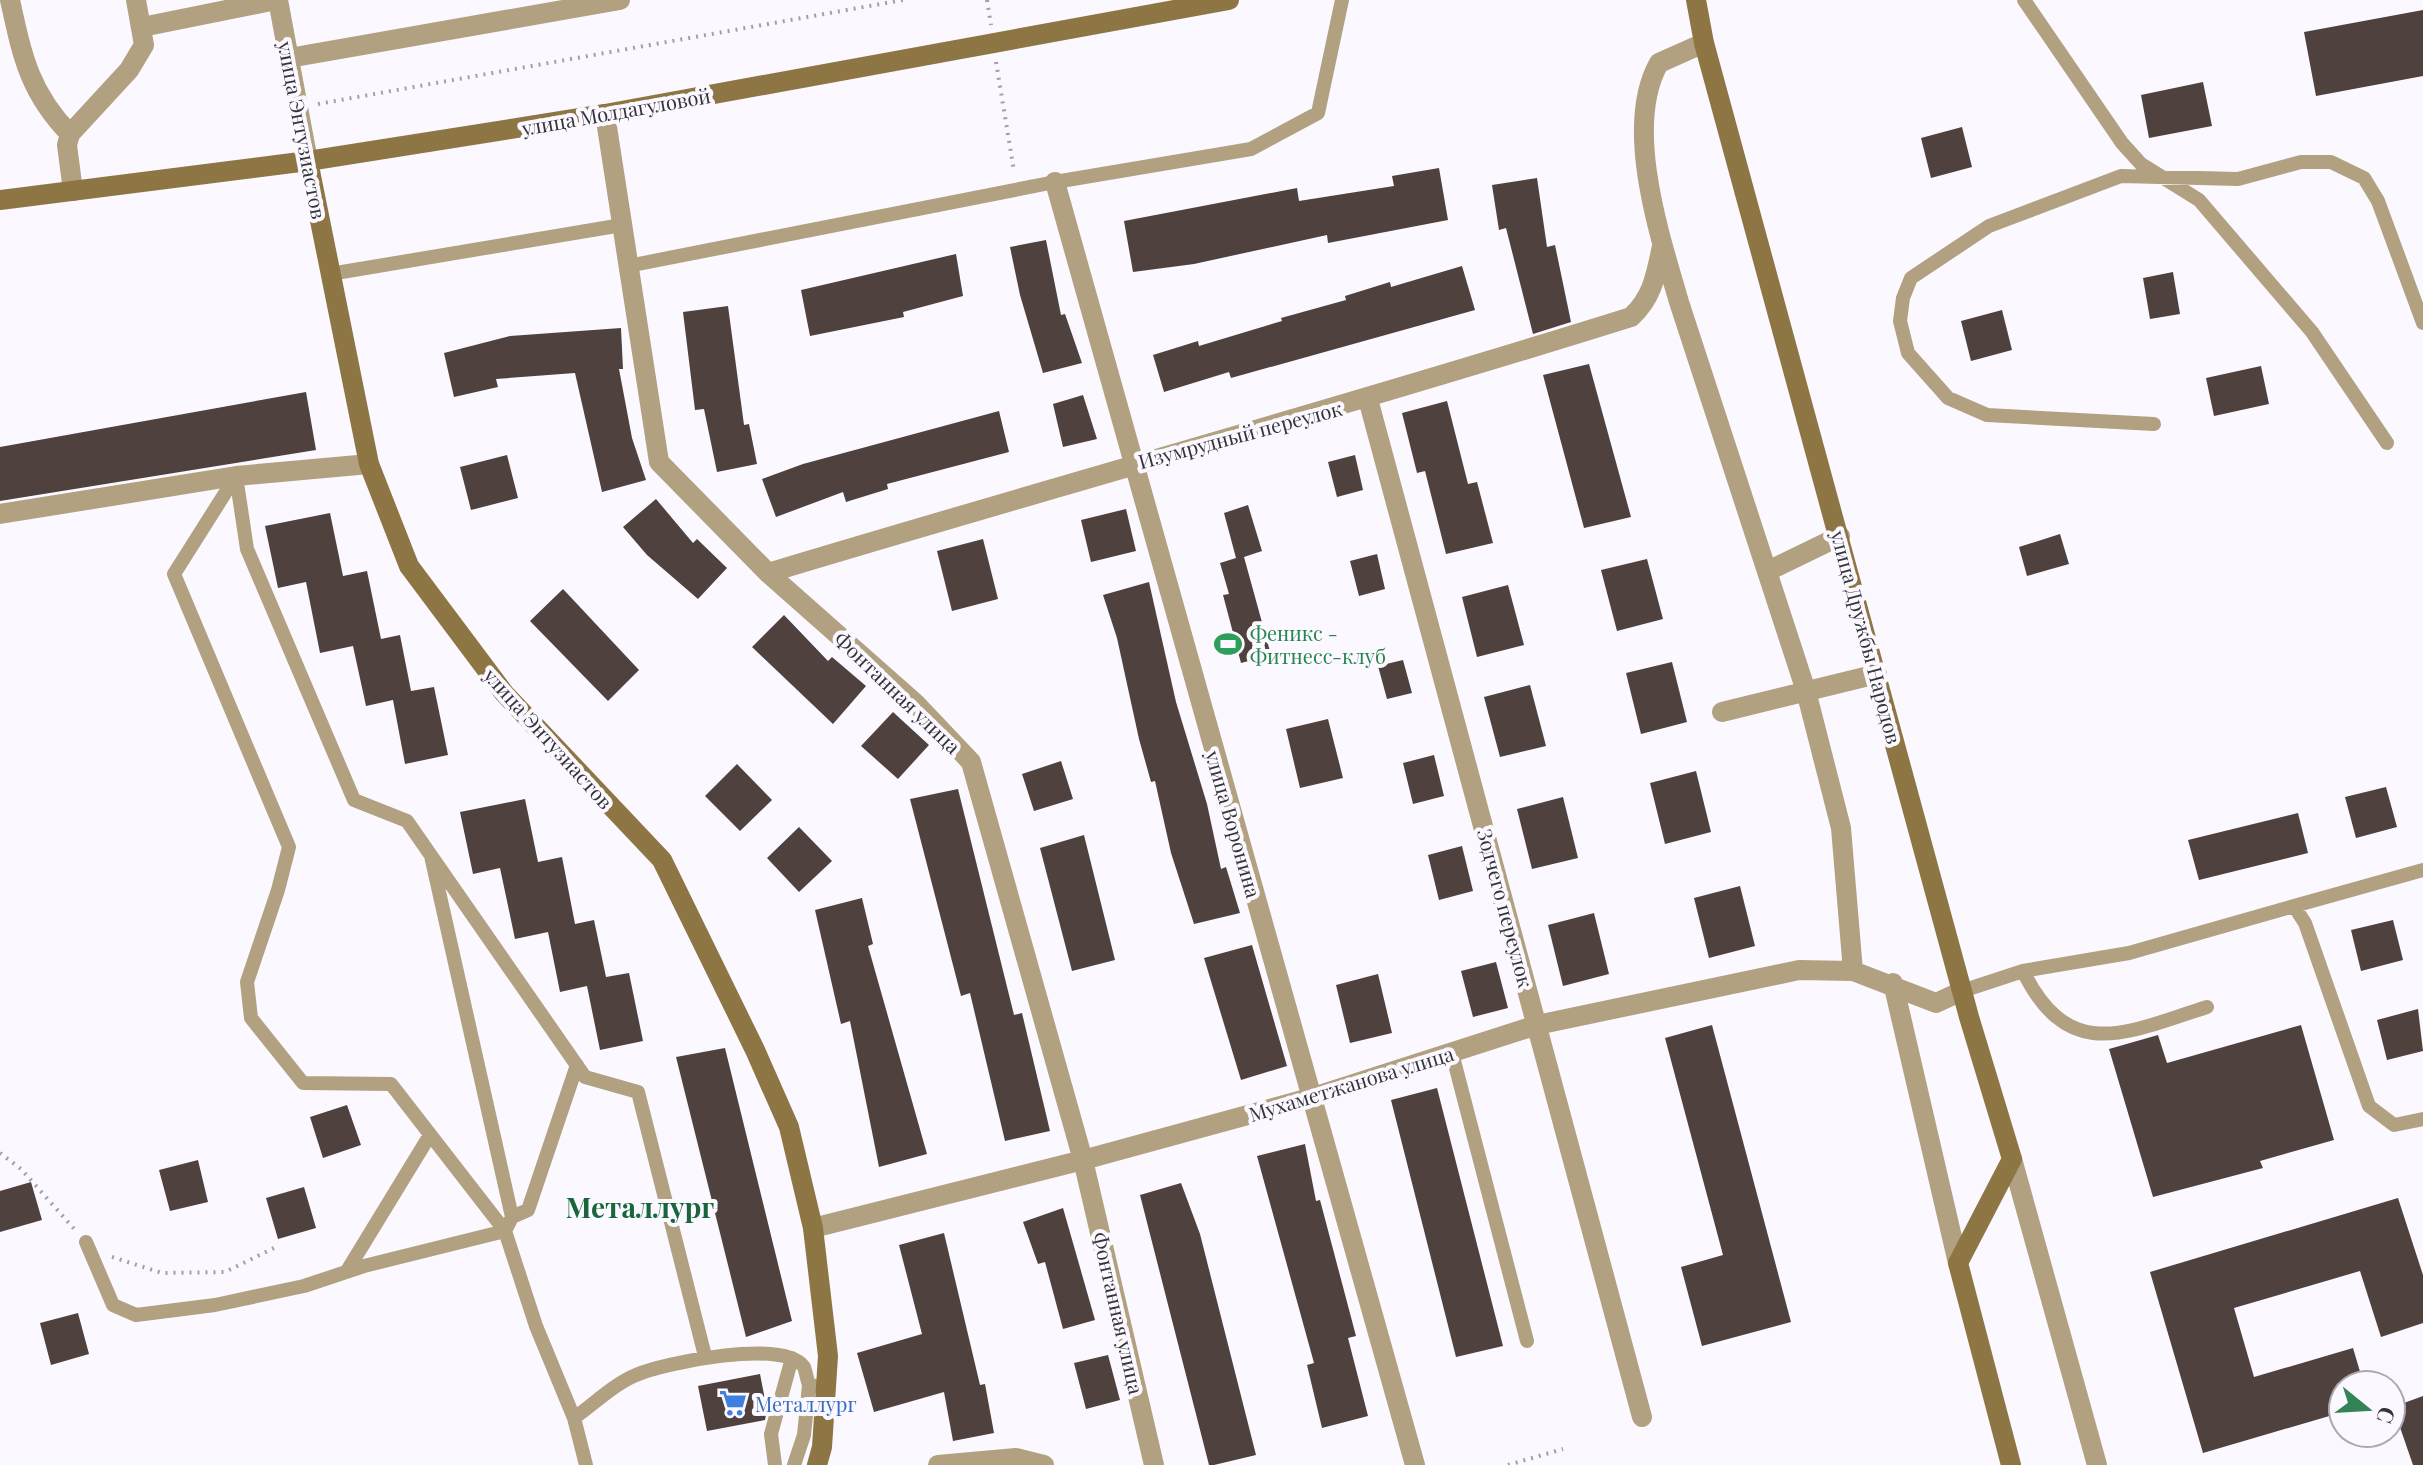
<svg xmlns="http://www.w3.org/2000/svg" width="2423" height="1465" viewBox="0 0 2423 1465" font-family="'Playfair Display',serif">
<rect width="100%" height="100%" fill="#fbf9ff"/>
<path fill="#4e413e" d="M2423,10V76L2316,96L2304,32Z
M2203,82L2212,126L2149,138L2141,95Z
M1962,127L1972,167L1931,178L1921,138Z
M1439,168L1448,220L1328,243L1327,235L1194,264L1133,272L1124,221L1297,188L1299,201L1394,186L1392,176Z
M1537,178L1547,247L1555,245L1571,322L1533,334L1506,228L1499,230L1492,185Z
M1046,240L1061,315L1065,314L1082,363L1043,373L1020,295L1010,247Z
M956,254L963,296L903,312L904,317L810,336L801,290Z
M1462,266L1475,310L1231,378L1229,372L1164,392L1153,355L1198,341L1199,346L1282,321L1281,318L1346,300L1345,296L1390,282L1391,287Z
M2173,272L2180,314L2150,319L2143,278Z
M728,306L744,425L749,424L757,464L717,472L704,409L695,410L683,312Z
M2002,310L2012,350L1971,361L1961,321Z
M621,328L623,369H619L632,438L646,480L602,492L575,373L496,379L498,387L454,397L444,353L510,336Z
M1589,364L1631,517L1584,528L1543,375Z
M2261,366L2269,404L2214,416L2206,378Z
M306,392L316,450L0,501V447Z
M1083,395L1097,439L1063,447L1053,404Z
M1447,401L1468,484L1477,482L1493,543L1446,554L1425,471L1417,473L1402,413Z
M999,411L1009,452L887,484L888,489L846,502L843,492L776,517L762,479L803,464Z
M507,455L518,498L471,510L460,467Z
M1355,455L1363,490L1337,497L1328,462Z
M656,499L693,543L697,539L727,568L698,599L647,555L623,527Z
M1248,505L1262,551L1244,557L1271,655L1241,663L1223,595L1229,594L1220,563L1236,558L1224,513Z
M1126,509L1136,551L1091,562L1081,520Z
M330,513L343,576L367,571L381,639L400,635L411,691L434,687L448,755L405,764L393,700L366,706L353,646L320,653L306,582L278,588L265,526Z
M2060,534L2069,564L2027,576L2019,547Z
M983,539L998,599L952,611L937,551Z
M1377,554L1385,589L1359,596L1350,561Z
M1647,559L1663,619L1617,631L1601,570Z
M1149,582L1176,702L1207,804L1221,869L1226,867L1240,913L1194,924L1171,853L1155,781L1151,782L1139,739L1117,638L1103,595Z
M1508,585L1524,645L1477,657L1462,597Z
M563,589L639,670L608,701L530,621Z
M784,615L828,661L832,657L866,686L833,724L752,647Z
M1403,660L1412,693L1387,699L1378,666Z
M1672,662L1687,722L1641,734L1626,673Z
M1530,685L1546,746L1500,757L1484,697Z
M893,712L929,745L898,779L861,746Z
M1328,719L1343,778L1300,788L1286,729Z
M1434,755L1444,796L1413,804L1403,763Z
M1061,761L1073,799L1034,811L1022,774Z
M737,764L772,800L740,831L705,796Z
M1696,771L1711,832L1665,844L1650,783Z
M2386,787L2397,827L2356,838L2345,797Z
M958,789L1014,1015L1022,1013L1050,1131L1005,1141L970,993L961,996L910,799Z
M1563,797L1578,858L1532,869L1517,809Z
M525,799L538,862L562,857L575,924L594,920L606,977L629,973L643,1041L600,1050L587,986L560,992L548,932L515,939L500,868L473,874L460,812Z
M2298,813L2308,853L2199,880L2188,840Z
M799,827L832,861L799,892L767,858Z
M1084,835L1115,960L1072,971L1040,848Z
M1462,846L1473,891L1439,900L1428,855Z
M1740,886L1755,946L1709,958L1694,898Z
M862,898L873,944L868,946L927,1154L879,1167L850,1021L841,1024L815,910Z
M1594,913L1609,974L1563,986L1548,925Z
M2393,920L2403,960L2361,971L2351,930Z
M1252,945L1287,1066L1241,1080L1204,958Z
M1496,962L1508,1008L1473,1017L1461,971Z
M1378,974L1392,1033L1350,1043L1336,985Z
M2418,1009L2423,1051L2387,1060L2377,1020Z
M1712,1025L1791,1322L1702,1346L1681,1267L1723,1255L1665,1038Z
M2301,1025L2334,1140L2260,1161L2263,1168L2153,1197L2109,1049L2158,1035L2167,1063Z
M725,1048L792,1321L746,1337L676,1057Z
M1437,1088L1503,1346L1456,1357L1391,1100Z
M347,1105L361,1145L323,1158L310,1117Z
M1305,1144L1316,1201L1320,1200L1356,1336L1348,1338L1368,1416L1322,1428L1307,1365L1314,1363L1257,1156Z
M198,1160L208,1202L170,1211L159,1170Z
M31,1182L42,1220L0,1232V1191Z
M1181,1183L1200,1234L1256,1455L1214,1465H1209L1140,1195Z
M304,1187L316,1228L278,1239L266,1198Z
M2398,1198L2423,1275V1323L2381,1337L2360,1271L2234,1308L2254,1377L2353,1348L2364,1385H2343V1412L2203,1453L2150,1272Z
M1063,1208L1095,1320L1063,1329L1045,1262L1038,1264L1023,1222Z
M944,1233L980,1385L985,1384L994,1433L953,1441L944,1392L874,1412L857,1353L922,1334L899,1245Z
M78,1313L89,1354L51,1365L40,1323Z
M1108,1355L1120,1400L1086,1409L1074,1363Z
M760,1374L767,1410L765,1420L707,1431L698,1386Z
M2423,1396V1465H2413L2393,1407Z"/>
<g fill="none" stroke-linecap="round" stroke-linejoin="round">
<path stroke="#a1a0a5" stroke-width="4" stroke-dasharray="2 6" stroke-linecap="butt" d="M987,0L991,25
M996,62L1014,171
M318,104L903,0
M0,1153L21,1169L76,1231
M112,1257L162,1273L225,1272L276,1247
M1508,1465L1563,1449"/>
<path stroke="#b2a181" stroke-width="14" d="M2024,0L2122,143L2141,164L2199,200L2312,332L2387,443
M628,266L1055,182L1251,149L1318,113L1342,0
M330,274L622,225
M2154,424L1987,415L1948,398L1908,353L1900,321L1903,298L1911,278L1989,226L2121,176L2238,179L2301,162H2331L2364,178L2378,201L2423,323
M236,476L174,574L289,847L278,890L247,982L251,1018L303,1083L391,1084L505,1231L512,1217L431,856
M236,476L247,549L354,800L407,821L585,1077L638,1092L705,1356
M2294,906L2423,870
M2023,971C2069,1065 2128,1032 2207,1007
M1962,991L2023,971L2129,953L2294,906L2305,923L2369,1106L2394,1125L2423,1119
M1452,1053L1527,1341
M512,1217L528,1210L577,1065
M86,1242L113,1305L136,1315L215,1305L304,1286L364,1266L505,1231L536,1326L574,1418
M347,1271L430,1135
M586,1465L574,1418C594,1404 614,1384 636,1375C663,1363 785,1338 804,1367C806,1372 807,1380 809,1385L828,1388
M775,1465L771,1434L792,1358
M794,1465L804,1435L809,1385"/>
<path stroke="#b2a181" stroke-width="20" d="M10,0C22,55 29,92 70,134
M278,0L308,161
M142,27L276,0
M1704,43L1659,63C1623,126 1660,236 1679,302L1806,691L1841,828L1853,971
M289,58L620,0
M605,114L659,462L768,573L915,703L971,762L1083,1160L1154,1465
M1055,182L1415,1465
M73,191L67,145L70,134L129,70L144,45L136,0
M1368,399L1642,1417
M0,514L236,476L369,464
M1768,571L1840,536
M768,573C1056,486 1345,407 1631,317C1653,297 1656,274 1662,246
M1722,712L1877,674
M1893,983L1958,1263
M2012,1159L2097,1465
M813,1228L1083,1160L1310,1098L1537,1025L1799,970L1853,971L1936,1003L1962,991
M938,1465L1016,1458L1044,1465"/>
<path stroke="#8e7644" stroke-width="20" d="M1696,0L1704,43L1969,1017L2012,1159L1958,1263L2011,1465
M308,161L369,464L409,566L504,693L662,860L755,1050L789,1127L813,1228L828,1356L822,1447L817,1465
M0,200L308,161L605,114L1229,0"/>
</g>
<defs>
<g id="stadium-bare" transform="scale(2.16)"><path d="M0-5a6.5 5 0 1 0 0 10a6.5 5 0 1 0 0-10ZM-3.5-1.8h7v3.6h-7Z" fill="#2e9e5b" stroke="#fbf9ff" stroke-width="2.5" paint-order="stroke"/></g>
<g id="supermarket-bare" transform="scale(2.16)"><path d="M-6-5.5h2.5l.6 2H6L4.5 2H-2.5L-4.4-4H-6ZM-1.5 3.2a1.3 1.3 0 1 0 .1 0ZM3 3.2a1.3 1.3 0 1 0 .1 0Z" fill="#3f7fe0" stroke="#fbf9ff" stroke-width="2.5" paint-order="stroke"/></g>
</defs>
<g fill-rule="evenodd">
<use href="#stadium-bare" x="1228" y="644"/>
<use href="#supermarket-bare" x="733" y="1403"/>
</g>
<g text-anchor="middle" dominant-baseline="central" stroke-width="8" stroke-linejoin="round" paint-order="stroke">
<g font-size="20" fill="#353439" stroke="#fbf9ff">
<text transform="translate(616 111) rotate(-10)">улица Молдагуловой</text>
<text transform="translate(303 130) rotate(79)">улица Энтузиастов</text>
<text transform="translate(1240 434) rotate(-15)">Изумрудный переулок</text>
<text transform="translate(1867 637) rotate(75)">улица Дружбы Народов</text>
<text transform="translate(898 692) rotate(44)">Фонтанная улица</text>
<text transform="translate(549 738) rotate(48)">улица Энтузиастов</text>
<text transform="translate(1234 824) rotate(74)">улица Воронина</text>
<text transform="translate(1506 908) rotate(75)">Зодчего переулок</text>
<text transform="translate(1351 1083) rotate(-17)">Мухаметжанова улица</text>
<text transform="translate(1119 1313) rotate(77)">Фонтанная улица</text>
</g>
<g font-size="20" fill="#27864d" stroke="#fbf9ff" text-anchor="start">
<text x="1250" y="632">Феникс -<tspan x="1250" dy="23">Фитнесс-клуб</tspan></text>
</g>
<g font-size="20" fill="#366cbe" stroke="#fbf9ff" text-anchor="start">
<text x="755" y="1403">Металлург</text>
</g>
<g font-size="28" font-weight="bold" fill="#19663c" stroke="#fbf9ff">
<text x="640" y="1206">Металлург</text>
</g>
</g>
<g transform="translate(2367 1409) rotate(108)"><circle r="38" fill="#fbf9ff" stroke="#acaab0" stroke-width="2"/>
<path d="M0-6L14 30L0 20L-14 30Z" fill="#338455"/>
<text y="-12" font-size="22" font-weight="bold" text-anchor="middle" fill="#353439">С</text>
</g>
</svg>
